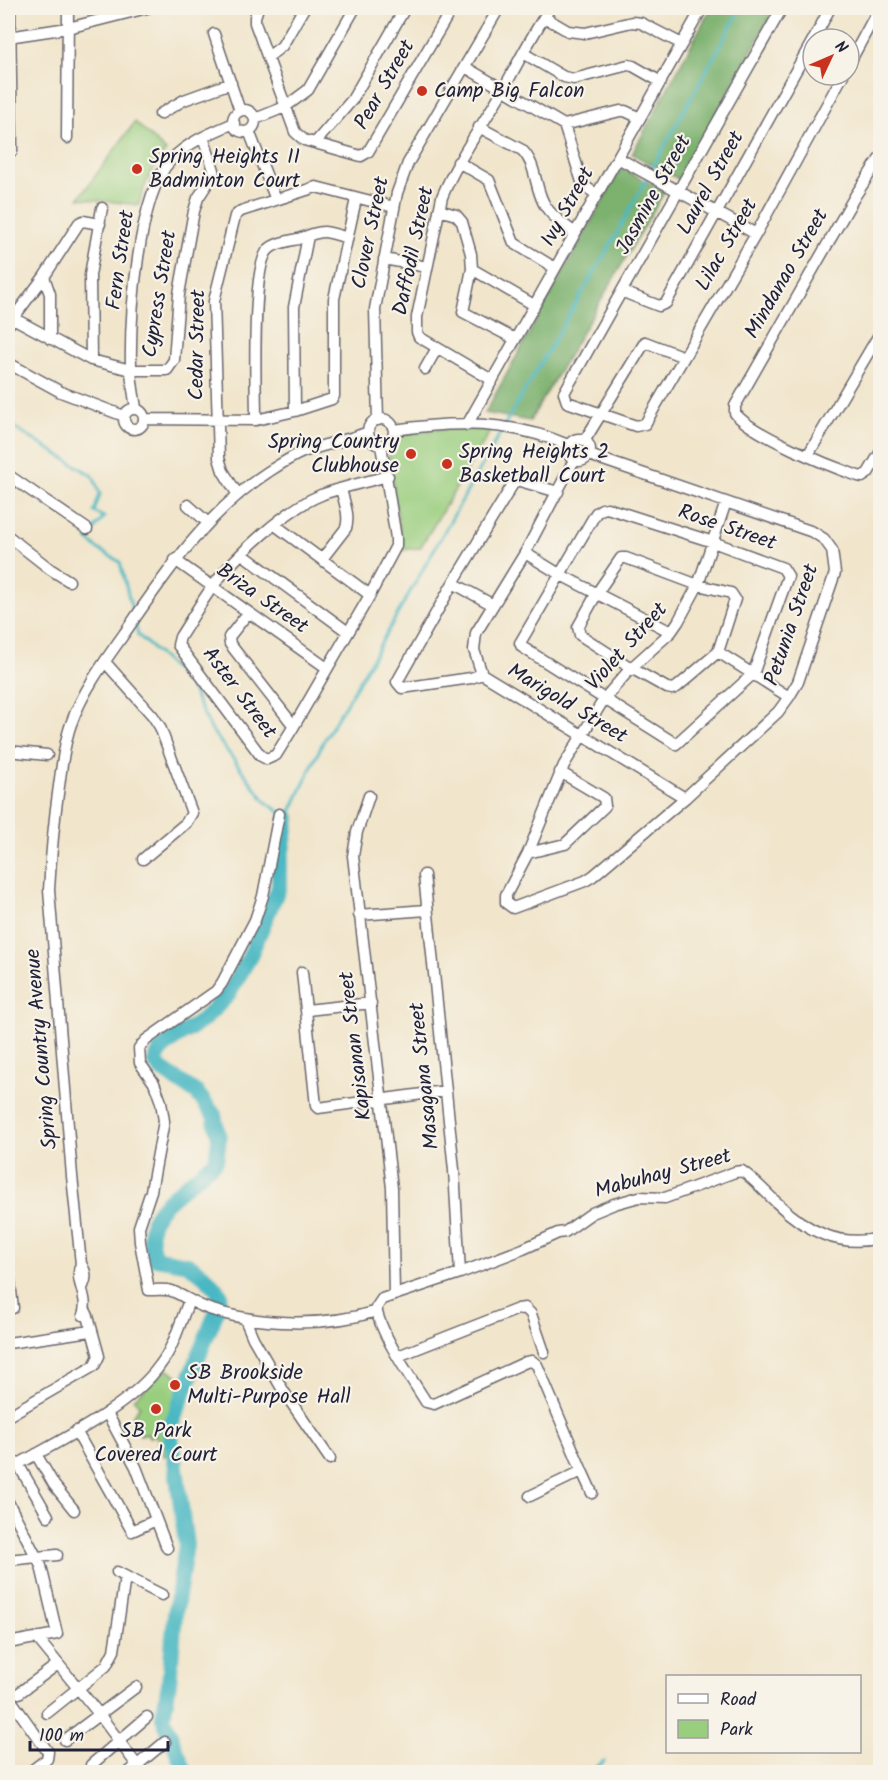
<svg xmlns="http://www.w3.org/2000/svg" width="888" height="1780" viewBox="0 0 888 1780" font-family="Kalam,sans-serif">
<rect width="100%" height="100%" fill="#f7f3e8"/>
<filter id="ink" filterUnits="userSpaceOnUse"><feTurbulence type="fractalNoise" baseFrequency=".0167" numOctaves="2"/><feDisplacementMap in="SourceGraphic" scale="12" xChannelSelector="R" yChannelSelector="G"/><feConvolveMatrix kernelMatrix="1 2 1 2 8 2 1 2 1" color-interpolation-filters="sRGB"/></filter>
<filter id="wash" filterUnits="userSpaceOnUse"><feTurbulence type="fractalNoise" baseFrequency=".008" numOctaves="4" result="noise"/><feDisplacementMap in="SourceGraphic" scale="24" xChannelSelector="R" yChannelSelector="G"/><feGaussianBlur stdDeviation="1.35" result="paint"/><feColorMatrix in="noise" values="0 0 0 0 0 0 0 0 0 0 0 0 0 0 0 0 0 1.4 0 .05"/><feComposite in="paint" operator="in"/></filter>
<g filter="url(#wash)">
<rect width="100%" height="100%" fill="#f1e5cb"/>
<path fill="#9ace7f" stroke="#5e785d" stroke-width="1.5" d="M135,122L166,151C152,167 144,184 139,205L79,198Z
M441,429L491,430L420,548L402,550L388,447L395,445L401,434Z
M166,1369L185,1380L168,1420L166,1433L170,1455L164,1456L156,1435L149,1437L147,1433L140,1435L132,1416L140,1406L134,1399Z"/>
<path fill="#7bb16e" stroke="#4e6a54" stroke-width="1.5" d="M711,8H775L680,180L632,154Z
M621,168L665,191L530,421L485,413Z"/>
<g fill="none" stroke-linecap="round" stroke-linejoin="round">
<path stroke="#4ab8c3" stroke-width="3" d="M650,172L741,8
M8,424L93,476L100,494L94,512L104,517L87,539L98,549L120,562L133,614
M505,424L613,240L647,178
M135,623L138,635L187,681L212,731L266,802L288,818L323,742L364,673L502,430
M591,1772L604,1761"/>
<path stroke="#4ab8c3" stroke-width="16" d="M185,1772L163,1717L169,1683L175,1615L186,1545L174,1452L169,1430L216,1313L220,1294L206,1277L188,1264L155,1258C143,1222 156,1210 183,1188C194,1179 205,1170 216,1161L219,1138L214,1115L197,1093L162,1070L155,1062L160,1051L175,1038L202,1021L228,995L249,958L279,887V867L288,818"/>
</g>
</g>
<g filter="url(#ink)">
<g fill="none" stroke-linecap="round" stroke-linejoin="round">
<g stroke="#6a666d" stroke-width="13">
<path id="street" d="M10,8L12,151
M258,8L255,17V23L295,132L304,140L361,156L368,152L452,8
M782,8L564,393L567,402L636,426L645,424L756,234L843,75
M544,17L568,31L585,33L632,22L641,23L682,44
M214,34L240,111
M8,37L68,28L147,8
M814,39L830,8
M523,53L564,77L574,79L628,65L633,66L661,82
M268,57L282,46L304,8
M849,64L879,8
M465,67L564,125L583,185L596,194
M233 121a11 11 0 1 1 22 0a11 11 0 1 1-22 0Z
M160,114L184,100L231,83
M255,119L285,107L308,90L355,8
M564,125L620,111H625L640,118
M479,127L522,150C538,166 534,190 546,207C553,218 565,225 575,233
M249,131L276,200
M67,138L68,8
M315,143L352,100L405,8
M618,158L756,234
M880,158L855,196L735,406V413C752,435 830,466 858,476L862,477L868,473L880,453
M458,162L489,180L514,243L555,268
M439,210L456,215L462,222L471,254L472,269L463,312L515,339
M384,259L427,267
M472,269L534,305
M44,277L50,294V339
M623,292L659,306L666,303L813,40
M13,318L91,360L131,370H167L174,360L179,294L194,211L198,198L213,175L214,170L203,137
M8,325L44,277L79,223L83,221L100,224
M91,360L90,275L102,208
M8,363L61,392L124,416
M425,369L437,348
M492,380L419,337L417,332V317L442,197C458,158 483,125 504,88C519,61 533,33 550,8
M136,408C134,395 131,381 131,367C130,319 137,195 171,160C188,142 211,133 234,123
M124 419a10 10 0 1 1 20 0a10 10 0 1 1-20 0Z
M295,411L294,307L308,236
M144,419L256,420L295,411L332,399L334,396V299L356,199
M368 432a13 13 0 1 1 26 0a13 13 0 1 1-26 0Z
M256,420C256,390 251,268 268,250C274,243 289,241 298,239C323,231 320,229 347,238
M378,420L375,309L397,193L408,163L499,8
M467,425L702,8
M394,430C454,421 510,420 568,445
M568 450a11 11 0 1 1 22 0a11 11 0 1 1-22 0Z
M585,440L645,342L684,357
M381,445L396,538V546L370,595L294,726L276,755L267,759L261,756L178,645L180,637C191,620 201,602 213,586C235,556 286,509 321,495C342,487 366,482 388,476
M589,455L813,532L824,539L832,550L835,573L798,682L789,697L778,712L685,798L593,876L585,881L513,908L506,903V895L528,853L564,765L604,699L631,668L671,632L678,622L698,585L726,502
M808,455L880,333
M574,460L525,553L476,633L474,650L482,674L685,798
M8,475L87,529
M238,495L223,471L219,458L214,301L235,216L241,211L316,187L394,207
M188,505L208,523
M607,508L713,542L783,568L788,576L753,674L676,744L522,647L520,643L596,513L602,509Z
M275,525L370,595
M8,536L50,569L69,581
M525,553L561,575L671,632
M242,554L348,632
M621,558H626L698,585L731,593L735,599L718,652L677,687L672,689L667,688L631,668L580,635L578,627L597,593Z
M322,559L346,528C350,515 344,502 341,489
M175,560L327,668
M453,583L493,605
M248,613L229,637L230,644L294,726
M718,652L789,697
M105,662L153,716L160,727L192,813L186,823L143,859
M482,674L471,678L402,688L397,682L453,583L513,484L517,480L520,481L558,492
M8,751L47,755
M369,796L357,832L353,856L392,1188L394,1294
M279,814L263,896L255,920L222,983L216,991L146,1040L139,1048L140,1063L154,1083L161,1102L164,1121L151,1191L139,1227L140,1242L149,1290C156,1290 165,1289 172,1291C184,1296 196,1305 209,1309C260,1326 326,1327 377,1311
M528,853L565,844L605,806L604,798L560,772
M424,875L454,1170L460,1273
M359,915L427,910
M302,972L316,1106L318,1108L445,1091
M307,1010L371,1003
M81,1264C73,1281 90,1296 83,1315
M8,1266L13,1308
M83,1286C87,1277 86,1272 81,1264L72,1176L49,890C51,855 54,820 59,786C62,765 64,743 71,724C83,691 104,662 124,634C165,574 206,513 268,472C279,465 291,457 303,452C324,444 347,441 368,432
M245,1319L253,1338L284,1392L330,1459
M8,1343L91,1331
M398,1356L518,1309L525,1308L531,1314L544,1352
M107,1413L136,1467L167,1548
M8,1416L94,1366L99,1356L88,1316L85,1310
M76,1431L132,1531L156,1520
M36,1454L54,1485L74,1510
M18,1464L48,1516
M8,1470C54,1443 129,1409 160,1365C174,1347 180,1322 189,1301
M582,1471L592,1493
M530,1496L582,1471L537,1365L532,1361L526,1362L434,1404L426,1402C411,1378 381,1335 376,1308L382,1299L460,1273L523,1249L558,1233L565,1232L592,1213L614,1204L639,1197L665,1198L735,1172L742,1171C755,1180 765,1192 776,1202C806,1231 839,1248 880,1238
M8,1502L41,1566L57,1634L8,1643
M8,1560L57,1555
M117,1572L162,1595
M37,1638L99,1714L142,1772
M19,1693L58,1664
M8,1696L48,1752L47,1759L30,1772
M47,1713L106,1666L114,1651L125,1577
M65,1740L136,1687
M91,1765L147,1717
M129,1772L165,1742"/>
</g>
<use href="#street" stroke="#fff" stroke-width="10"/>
</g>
</g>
<g fill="#c8321e" stroke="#f7f3e8" stroke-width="2">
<circle cx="422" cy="91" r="6"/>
<circle cx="137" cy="169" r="6"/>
<circle cx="411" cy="454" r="6"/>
<circle cx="447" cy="464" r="6"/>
<circle cx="175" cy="1385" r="6"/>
<circle cx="156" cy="1409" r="6"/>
</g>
<g text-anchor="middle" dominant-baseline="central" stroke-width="4.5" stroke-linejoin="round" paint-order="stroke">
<g font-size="21" fill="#22223b" stroke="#f7f3e8">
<text transform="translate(385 85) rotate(-60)">Pear Street</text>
<text transform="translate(711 183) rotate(-61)">Laurel Street</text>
<text transform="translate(654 195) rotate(-61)">Jasmine Street</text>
<text transform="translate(568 207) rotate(-61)">Ivy Street</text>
<text transform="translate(371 233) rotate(-78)">Clover Street</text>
<text transform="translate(727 245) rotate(-60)">Lilac Street</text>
<text transform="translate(414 251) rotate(-78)">Daffodil Street</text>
<text transform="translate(121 260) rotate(-82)">Fern Street</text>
<text transform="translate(787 274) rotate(-60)">Mindanao Street</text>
<text transform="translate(160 294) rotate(-81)">Cypress Street</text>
<text transform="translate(198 345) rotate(-89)">Cedar Street</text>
<text transform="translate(727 528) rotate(19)">Rose Street</text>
<text transform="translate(262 599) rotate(35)">Briza Street</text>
<text transform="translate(792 625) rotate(-71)">Petunia Street</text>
<text transform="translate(627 647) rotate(-48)">Violet Street</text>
<text transform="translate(239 693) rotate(53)">Aster Street</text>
<text transform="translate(567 704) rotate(31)">Marigold Street</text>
<text transform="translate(356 1046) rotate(-97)">Kapisanan Street</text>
<text transform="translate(42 1049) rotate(-95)">Spring Country Avenue</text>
<text transform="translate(425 1076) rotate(-96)">Masagana Street</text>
<text transform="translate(663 1174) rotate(-15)">Mabuhay Street</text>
</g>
<g font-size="21" fill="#22223b" stroke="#f7f3e8" text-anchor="start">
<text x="434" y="91">Camp Big Falcon</text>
<text x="149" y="157">Spring Heights II<tspan x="149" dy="24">Badminton Court</tspan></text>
<text x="399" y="442" text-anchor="end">Spring Country<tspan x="399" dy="24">Clubhouse</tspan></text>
<text x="459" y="452">Spring Heights 2<tspan x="459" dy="24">Basketball Court</tspan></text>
<text x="187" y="1373">SB Brookside<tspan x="187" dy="24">Multi-Purpose Hall</tspan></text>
<text x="156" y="1431" text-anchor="middle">SB Park<tspan x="156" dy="24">Covered Court</tspan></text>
</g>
</g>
<rect width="888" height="1780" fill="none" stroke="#f7f3e8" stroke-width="30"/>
<rect x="666" y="1675" width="195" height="78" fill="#f7f3e8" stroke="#a29fa3" stroke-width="1.5"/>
<rect x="678" y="1694" width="30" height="9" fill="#ffffff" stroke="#a29fa3" stroke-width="1.5"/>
<text x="720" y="1705" font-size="18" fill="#22223b">Road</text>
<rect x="678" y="1720" width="30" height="18" fill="#9ace7f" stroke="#a29fa3" stroke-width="1.5"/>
<text x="720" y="1735" font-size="18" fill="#22223b">Park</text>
<g transform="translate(831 57) rotate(46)"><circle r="28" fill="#f7f3e8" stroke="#a29fa3" stroke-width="1.5"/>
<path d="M0-4.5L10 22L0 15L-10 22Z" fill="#c8321e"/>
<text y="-9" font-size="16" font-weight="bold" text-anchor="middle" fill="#22223b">N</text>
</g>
<path d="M30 1741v9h138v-9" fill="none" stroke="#22223b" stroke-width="3"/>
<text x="39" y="1741" font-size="18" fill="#22223b" stroke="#f7f3e8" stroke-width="4.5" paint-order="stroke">100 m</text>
</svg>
